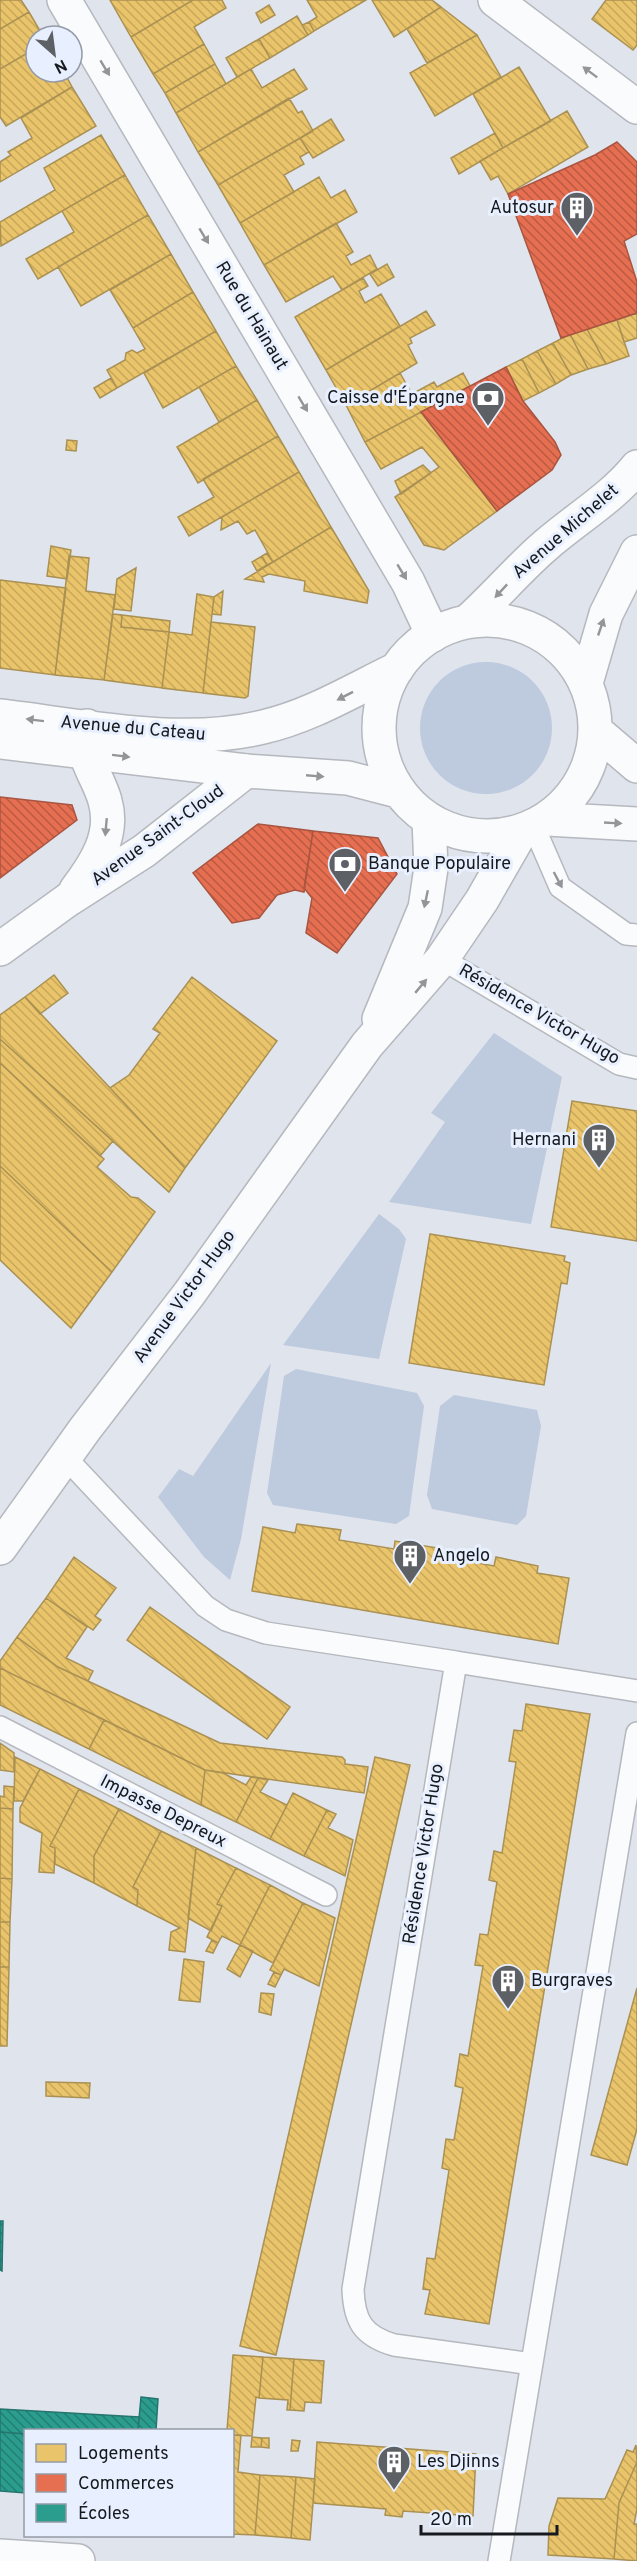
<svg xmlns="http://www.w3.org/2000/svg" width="637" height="2561" viewBox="0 0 637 2561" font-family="Overpass,sans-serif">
<defs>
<pattern id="homes-back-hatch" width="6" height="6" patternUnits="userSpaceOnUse" patternTransform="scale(1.5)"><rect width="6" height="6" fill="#e9c46a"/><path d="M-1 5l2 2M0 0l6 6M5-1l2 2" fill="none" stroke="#c7a85b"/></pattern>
<pattern id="shops-back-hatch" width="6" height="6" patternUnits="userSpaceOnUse" patternTransform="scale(1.5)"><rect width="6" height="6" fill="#e76f51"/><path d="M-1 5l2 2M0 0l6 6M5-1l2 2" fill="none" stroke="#ba5a43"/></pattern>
<pattern id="schools-back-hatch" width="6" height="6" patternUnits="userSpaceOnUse" patternTransform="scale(1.5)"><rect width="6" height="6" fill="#2a9d8f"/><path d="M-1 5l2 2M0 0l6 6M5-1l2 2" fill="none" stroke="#237f74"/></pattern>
</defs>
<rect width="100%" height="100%" fill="#e0e4ec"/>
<path fill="#becade" d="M420 728a66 66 0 1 1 132 0a66 66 0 1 1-132 0Z
M494,1033L562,1077L531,1224L389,1202L445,1122L431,1113Z
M379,1214L399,1229L406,1239L379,1359L283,1345Z
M271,1363L241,1539L230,1580L204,1557L158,1497L179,1469L193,1476Z
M296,1369L417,1393L424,1406L409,1516L396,1524L273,1505L267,1493L284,1376Z
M454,1395L537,1410L541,1426L526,1516L517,1525L432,1509L427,1495L440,1406Z"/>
<path fill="url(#homes-back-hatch)" stroke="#aa9153" stroke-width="1.5" d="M0,0H21L29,12L0,29Z
M110,0H193L131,37Z
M193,0H222L226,8L194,27L204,44L153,74L131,37Z
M307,0H366L314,31L309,22L317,17Z
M372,0H432L441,7L394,37Z
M606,0H637V45L633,50L592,19Z
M269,5L275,15L261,23L256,13Z
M441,7L477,35L427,63L407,29Z
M29,12L43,36H36V48L0,69V29Z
M297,16L308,35L270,58L259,39Z
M309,22L314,31L308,35L302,25Z
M477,35L501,77L435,116L410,73Z
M259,39L270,58L237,77L226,58Z
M204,44L215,64L165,93L153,74Z
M36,48V72H64L72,87L6,126L0,117V69Z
M215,64L226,84L176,113L165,93Z
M519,67L551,121L503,148L473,94Z
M251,69L262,88L294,69L307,89L198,152L176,113Z
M72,87L96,126L0,182V162L11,155L8,152L32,138L21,118Z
M289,98L298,113L302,111L313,131L218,185L198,152Z
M567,111L588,147L508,194L498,176L491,180L480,161Z
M331,119L344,140L313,158L300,138Z
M495,133L503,148L459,174L451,158Z
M101,135L125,175L1,246L0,222L55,190L44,168Z
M300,138L309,152L300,157L304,164L284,175L294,192L240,223L218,185Z
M125,175L148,215L38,279L26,259L74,232L62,211Z
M319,177L331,198L345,190L357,212L264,265L240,223Z
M148,215L171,254L81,306L58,267Z
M336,223L353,252L346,256L351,265L370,255L377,269L342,290L333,276L286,302L264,265Z
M171,254L193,292L133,328L110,290Z
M387,264L394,277L378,286L370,274Z
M363,278L368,286L359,291L365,303L381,294L400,326L326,370L295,317Z
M193,292L216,331L117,388L107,370L125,360L126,353L132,350L137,353L145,349L133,328Z
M426,311L435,325L410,338L412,343L408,345L417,363L346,405L326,370Z
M637,313V338L624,342L617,320Z
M617,320L629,356L606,364L587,329Z
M587,329L606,364L588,369L570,334Z
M216,331L236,366L163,408L144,373Z
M570,334L588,369L571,375L553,343Z
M553,343L571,375L556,384L537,351Z
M537,351L556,384L539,393L522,359Z
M522,359L539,393L523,401L506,367Z
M236,366L257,400L219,422L199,387Z
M400,373L412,394L434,382L437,387L463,373L470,386L365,442L346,405Z
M111,378L117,388L100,398L94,388Z
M257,400L278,436L198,483L177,447Z
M421,412L497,511L444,550L424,545L395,497L439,467L422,447L381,469L365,442Z
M278,436L299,472L189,536L178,517L214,497L203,479Z
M67,440L77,441L76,451L66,450Z
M423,465L431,473L401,494L395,481Z
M299,472L331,527L273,562L255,530L247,534L238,521L221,530L222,517Z
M331,527L369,591L367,603L304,591L305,581L269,574L262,577L264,582L245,579Z
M51,546L71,550L67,579L47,576Z
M267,553L273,562L267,565L262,556Z
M69,556L89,558L86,591L115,595L104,680L55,675Z
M262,556L267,565L257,571L252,562Z
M136,568L131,611L114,609L117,579Z
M0,580L66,588L55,675L0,668Z
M223,591L221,615L212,614L214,597Z
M197,594L214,597L203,693L162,688L169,632L192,635Z
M113,614L122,615L121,627L169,632L162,688L104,680Z
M122,615L170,621L169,632L121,627Z
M211,622L255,627L248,696L245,698L203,693Z
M54,975L68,993L40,1014L25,997Z
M192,977L277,1041L185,1168L110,1088L129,1075L160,1033L153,1029Z
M25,997L185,1168L169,1192L0,1039V1015Z
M0,1039L113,1141L100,1156L0,1063Z
M0,1063L104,1159L97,1167L131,1197L138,1198L155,1212L112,1272L0,1166Z
M572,1101L637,1111V1241L551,1227Z
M0,1166L112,1272L71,1328L0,1260Z
M430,1234L565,1256L564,1261L570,1263L567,1284L561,1283L544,1385L409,1363Z
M297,1524L341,1530L339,1540L394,1549L395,1541L438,1548L437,1556L494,1566L496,1557L538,1566L537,1573L569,1578L558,1644L252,1591L263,1527L295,1533Z
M74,1557L116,1588L95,1616L101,1620L93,1630L46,1598Z
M46,1598L87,1627L66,1658L93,1671L88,1681L58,1667L17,1637Z
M150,1607L290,1707L267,1739L127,1640Z
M17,1637L58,1667L220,1743L342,1757L345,1760V1764L368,1767L364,1793L205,1770L0,1668V1661Z
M0,1668L104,1720L89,1749L0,1705Z
M526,1704L590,1714L489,2324L425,2314L430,2290L423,2289L427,2258L435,2259L449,2170L442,2168L446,2139L454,2140L463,2088L455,2086L460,2054L468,2056L483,1966L475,1965L480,1934L488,1935L497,1882L489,1880L494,1851L502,1853L516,1762L509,1761L514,1730L522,1731Z
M104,1720L205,1770L201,1805L89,1749Z
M0,1743L14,1753V1772L0,1770Z
M15,1757L40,1769L23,1801H14Z
M375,1757L410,1765L276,2355L240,2346Z
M40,1769L79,1789L50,1846L55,1848L54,1873L39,1872L42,1833L20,1822V1808Z
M205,1770L223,1773L246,1785L251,1777L258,1778L236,1822L201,1805Z
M258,1778L268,1780L260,1792L287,1805L270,1839L236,1822Z
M4,1786L14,1787L13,1809L0,1808V1796L4,1797Z
M79,1789L119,1809L94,1856V1883L55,1864V1848L50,1846Z
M293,1793L327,1810L304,1856L270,1839Z
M0,1808L13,1809L12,1879L0,1878Z
M119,1809L161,1831L133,1887L138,1890L137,1906L94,1883V1856Z
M327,1810L336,1814L328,1828L353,1840L345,1876L304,1856Z
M161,1831L196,1848L185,1952L169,1950L171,1932L180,1928L137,1906L138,1890L133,1887Z
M196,1848L236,1868L217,1904L222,1906L211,1931L188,1918Z
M236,1868L270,1885L240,1945L222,1936L218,1943L207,1937L222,1906L217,1904Z
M0,1878L12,1879L10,1922H0Z
M270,1885L303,1903L273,1963L240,1945Z
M303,1903L335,1918L319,1986L284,1969L281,1975L270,1970Z
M0,1922H10L9,1967H0Z
M212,1940L218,1943L213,1953L206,1951Z
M240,1945L253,1951L240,1977L227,1969Z
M184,1959L204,1962L200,2002L179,2000Z
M0,1967H9L7,2046H0Z
M274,1972L281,1975L275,1987L268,1984Z
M637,1988V2129L627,2165L591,2155Z
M261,1993L274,1994L271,2015L259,2012Z
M46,2082L90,2083L89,2098L46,2096Z
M233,2355L263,2357L259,2398L256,2397L252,2436L232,2435V2430H227Z
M263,2357L294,2359L290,2410H287L288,2400L259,2398Z
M294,2359L324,2361L321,2403L305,2402L304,2411L290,2410Z
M232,2435H241L238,2472L260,2475L255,2535L232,2534Z
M252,2437L262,2438L261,2447H251Z
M262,2438H269V2448L261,2447Z
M292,2440L300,2441L298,2451H291Z
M317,2442L476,2454L473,2516L403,2511L402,2517L385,2515L386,2509L313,2503Z
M636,2445L637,2462L619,2503L614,2559L548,2555L549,2526L558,2498L605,2499L627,2450L633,2452Z
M637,2462V2509L634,2524H637V2561L614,2559L619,2503Z
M260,2475L296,2477L291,2538L255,2535Z
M296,2477L315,2479L310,2540L291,2538Z"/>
<path fill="url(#shops-back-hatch)" stroke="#a85541" stroke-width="1.5" d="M617,142L637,162V234L624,241L637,282V313L561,338L508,194L595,155Z
M506,367L523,401L555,442L561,455L552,470L497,511L421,412Z
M0,797L72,805L77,820L0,878Z
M258,824L313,831L304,892L295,890L277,895L259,918L232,923L193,873Z
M313,831L378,838L397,874L337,953L306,933L312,898L304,888Z"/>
<path fill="url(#schools-back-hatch)" stroke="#24756d" stroke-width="1.5" d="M0,2221H3L2,2271L0,2270Z
M141,2397L158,2399L156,2430H138Z
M0,2409L139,2417L138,2430H26V2434L0,2432Z
M0,2432L26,2434V2493L0,2491Z"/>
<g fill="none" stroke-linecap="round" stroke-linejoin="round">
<g stroke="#b5b8be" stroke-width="24">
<path id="lane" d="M534,827L560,887L626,934L637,935
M442,959L619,1064L637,1068
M65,1457L205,1606L226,1620L266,1633L456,1662L353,2289C354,2321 363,2336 394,2345L532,2364
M456,1662L637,1691
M0,1727L326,1895
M499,2561L637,1733"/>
</g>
<g stroke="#b5b8be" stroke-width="36">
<path id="street" d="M64,0L408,582L433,635
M495,0L637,107
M76,890C95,865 115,835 105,801C101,785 91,771 86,754C84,746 87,735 87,726
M0,949L69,899L144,851L246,771
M379,1019L425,908L431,868L429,820
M0,1548L85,1429L189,1294L367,1045L442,959L482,900L521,832
M0,2556L78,2561"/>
</g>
<g stroke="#b5b8be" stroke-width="36">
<path id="secondary" d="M379 728a108 108 0 1 1 216 0a108 108 0 1 1-216 0Z
M467,622C495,597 518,569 546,545C576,519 612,498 637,467
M586,683L606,614L637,552
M0,716C85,726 179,747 263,727C311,716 353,690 397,669
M596,731L637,766
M0,742L246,771L348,778L398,791
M547,819L637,824"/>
</g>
<use href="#lane" stroke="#fafbfc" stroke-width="21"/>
<use href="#street" stroke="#fafbfc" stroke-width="33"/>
<use href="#secondary" stroke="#fafbfc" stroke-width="33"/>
</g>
<defs><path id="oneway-solid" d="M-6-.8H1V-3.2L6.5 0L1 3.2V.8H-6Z" transform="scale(1.5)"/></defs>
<g fill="#939598">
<use href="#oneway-solid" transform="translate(105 68) rotate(59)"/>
<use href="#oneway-solid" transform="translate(590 72) rotate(-143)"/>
<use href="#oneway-solid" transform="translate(204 236) rotate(59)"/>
<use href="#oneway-solid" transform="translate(303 404) rotate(59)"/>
<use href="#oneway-solid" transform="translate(402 572) rotate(59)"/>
<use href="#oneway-solid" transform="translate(501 591) rotate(133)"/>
<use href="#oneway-solid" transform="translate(601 627) rotate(-71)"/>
<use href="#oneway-solid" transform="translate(345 696) rotate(153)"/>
<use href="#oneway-solid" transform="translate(35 720) rotate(-173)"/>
<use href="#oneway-solid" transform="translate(121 756) rotate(7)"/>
<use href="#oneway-solid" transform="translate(315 776) rotate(5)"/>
<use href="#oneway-solid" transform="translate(613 823) rotate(3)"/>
<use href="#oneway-solid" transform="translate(106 827) rotate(95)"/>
<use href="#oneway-solid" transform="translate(558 880) rotate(62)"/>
<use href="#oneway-solid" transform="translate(426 899) rotate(102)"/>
<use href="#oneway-solid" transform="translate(421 986) rotate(-50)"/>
</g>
<defs>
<g id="building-pin" transform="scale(1.725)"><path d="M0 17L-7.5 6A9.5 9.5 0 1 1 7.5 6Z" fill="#5d6065" stroke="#e8f0ff"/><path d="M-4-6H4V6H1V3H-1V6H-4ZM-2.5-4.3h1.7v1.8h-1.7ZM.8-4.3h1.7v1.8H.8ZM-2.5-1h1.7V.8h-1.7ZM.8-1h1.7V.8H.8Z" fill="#fff"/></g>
<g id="bank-pin" transform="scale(1.725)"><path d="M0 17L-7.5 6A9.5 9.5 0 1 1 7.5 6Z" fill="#5d6065" stroke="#e8f0ff"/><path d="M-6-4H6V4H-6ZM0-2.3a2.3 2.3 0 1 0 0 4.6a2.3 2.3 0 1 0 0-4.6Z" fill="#fff"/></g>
</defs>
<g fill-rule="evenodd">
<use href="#building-pin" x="577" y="208"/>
<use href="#bank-pin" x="488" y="398"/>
<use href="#bank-pin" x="345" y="864"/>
<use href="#building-pin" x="599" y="1140"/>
<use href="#building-pin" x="410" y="1556"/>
<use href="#building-pin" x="508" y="1981"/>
<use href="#building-pin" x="394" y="2462"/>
</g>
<g text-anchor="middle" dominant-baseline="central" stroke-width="6" stroke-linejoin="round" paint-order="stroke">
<g font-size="18" fill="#16191d" stroke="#e8f0ff" text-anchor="start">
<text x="554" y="208" text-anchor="end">Autosur</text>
<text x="465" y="398" text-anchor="end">Caisse d'Épargne</text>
<text x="368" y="864">Banque Populaire</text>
<text x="576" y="1140" text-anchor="end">Hernani</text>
<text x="433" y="1556">Angelo</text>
<text x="531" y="1981">Burgraves</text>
<text x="417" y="2462">Les Djinns</text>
</g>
<g font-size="18" fill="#16191d" stroke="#e8f0ff">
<text transform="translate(251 316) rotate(59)">Rue du Hainaut</text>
<text transform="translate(566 532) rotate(-41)">Avenue Michelet</text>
<text transform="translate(133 729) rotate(5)">Avenue du Cateau</text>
<text transform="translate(158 836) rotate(-36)">Avenue Saint-Cloud</text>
<text transform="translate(539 1015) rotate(30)">Résidence Victor Hugo</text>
<text transform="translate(185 1297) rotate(-54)">Avenue Victor Hugo</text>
<text transform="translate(163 1812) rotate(27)">Impasse Depreux</text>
<text transform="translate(424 1854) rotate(-81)">Résidence Victor Hugo</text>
</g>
</g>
<rect x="24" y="2429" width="210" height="108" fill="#e8f0ff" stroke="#949aa5" stroke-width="1.5"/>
<rect x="36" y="2444" width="30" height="18" fill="#e9c46a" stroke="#949aa5" stroke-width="1.5"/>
<text x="78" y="2459" font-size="18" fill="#16191d">Logements</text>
<rect x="36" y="2474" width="30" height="18" fill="#e76f51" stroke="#949aa5" stroke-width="1.5"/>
<text x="78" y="2489" font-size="18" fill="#16191d">Commerces</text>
<rect x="36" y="2504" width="30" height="18" fill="#2a9d8f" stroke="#949aa5" stroke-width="1.5"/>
<text x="78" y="2519" font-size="18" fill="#16191d">Écoles</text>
<g transform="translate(54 54) rotate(152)"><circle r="28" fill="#e8f0ff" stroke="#949aa5" stroke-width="1.5"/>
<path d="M0-4.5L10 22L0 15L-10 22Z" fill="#5d6065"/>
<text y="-9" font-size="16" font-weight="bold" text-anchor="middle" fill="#16191d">N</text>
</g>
<path d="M421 2525v9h136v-9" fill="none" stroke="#16191d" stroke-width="3"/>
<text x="430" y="2525" font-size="18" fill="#16191d" stroke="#e8f0ff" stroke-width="4.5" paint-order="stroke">20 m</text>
</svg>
